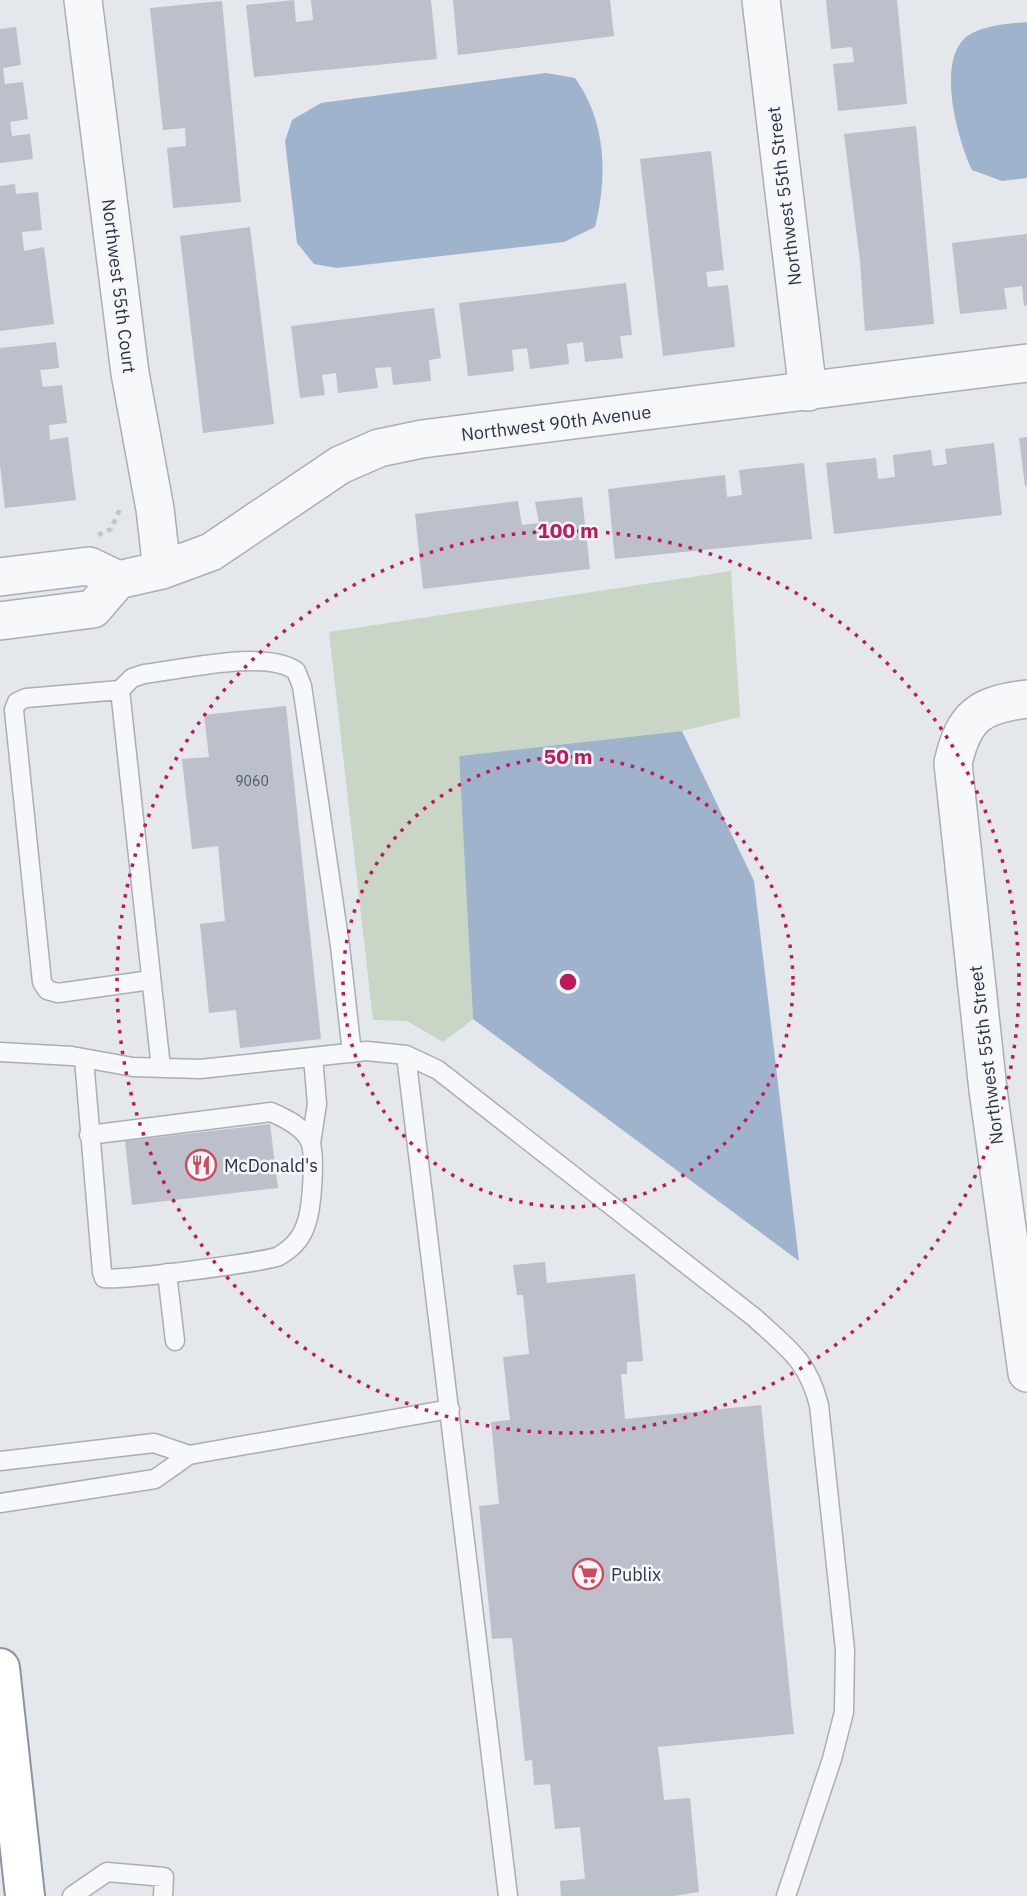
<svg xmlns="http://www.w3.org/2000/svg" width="1027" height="1896" viewBox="0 0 1027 1896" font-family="'IBM Plex Sans',sans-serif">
<rect width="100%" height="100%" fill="#e4e7ec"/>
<path fill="#c9d6c5" d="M731,571L740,717L682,731L459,756L473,1019L443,1042L407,1021L373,1020L329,632Z"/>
<path fill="#9fb4cc" d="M1027,22V178L1002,181L972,170C958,141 937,65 964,39C980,25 1007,24 1027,22Z
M546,73L575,78C606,121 608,176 595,227L564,242L337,268L314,264L297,243L285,141L292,120L321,103Z
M682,731L754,881L799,1261L473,1019L459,756Z"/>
<path fill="#bbc0ca" d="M294,0L296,22L313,20L311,0H431L437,59L254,77L246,5Z
M453,0H610L614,36L458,55Z
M826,0H897L907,104L838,111L833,64L854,62L852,47L831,49Z
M222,1L241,202L173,208L167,148L186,146L185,128L163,130L150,8Z
M16,27L21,65L3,68L5,84L23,82L28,119L10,122L12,136L30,134L33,159L0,163V29Z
M916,126L934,324L865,331L860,261L844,134Z
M711,151L724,270L706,272L708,287L728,285L735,347L663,356L640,159Z
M15,184L16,194L38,192L42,230L22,232L24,251L44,247L54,324L0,331V186Z
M250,227L274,424L203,433L180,236Z
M1027,234V305L1024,306L1022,286L1004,288L1007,309L960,314L952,243Z
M626,283L632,335L620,336L623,358L585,362L583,342L567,344L569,364L530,369L527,348L512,350L514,371L468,376L459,303Z
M434,308L441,358L429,360L431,381L393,385L391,367L375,368L378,388L338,393L336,373L322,375L325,395L300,398L291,326Z
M56,342L59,368L40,370L43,387L62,385L67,423L49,425L50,440L68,437L76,500L5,508L0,465V348Z
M1027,437V486H1025L1019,438Z
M994,443L1002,515L834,534L826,463L876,458L878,479L895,477L893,455L931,450L933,466L947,464L945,449Z
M804,463L812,539L615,559L608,489L725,475L727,497L742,495L739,470Z
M582,497L590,569L423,589L415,514L518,501L522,525L539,523L535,502Z
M286,706L321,1039L240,1048L236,1010L209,1013L200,924L225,921L218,846L192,849L182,759L209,757L204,715Z
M270,1124L278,1188L132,1205L125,1141Z
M545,1262L547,1283L635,1274L643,1361L627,1362V1374H621L625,1419L761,1405L794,1734L658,1747L664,1800L690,1798L699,1892L674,1896H561L560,1881L585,1879L580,1827L555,1829L550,1784L534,1785L532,1760L525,1761L512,1638L492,1639L479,1506L499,1504L491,1422L510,1420L503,1357L529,1354L523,1295H517L513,1265Z"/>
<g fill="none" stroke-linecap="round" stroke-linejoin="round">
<g stroke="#a9aeb7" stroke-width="21">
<path id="lane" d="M120,690L132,678L144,674C181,670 267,649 296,671L302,686L340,946L352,1053
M151,980L58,993L47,990L42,982L14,710L17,702L26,698L120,690L161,1068
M0,1052L72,1056L133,1067L200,1069L367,1051L406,1055L438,1070L755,1318C788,1349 807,1359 819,1405L845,1650L844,1712L832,1759L786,1896
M406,1055L508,1896
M84,1059L102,1272L104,1278C118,1281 267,1262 279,1256C291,1249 302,1238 306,1224C312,1209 315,1160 311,1144C306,1128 285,1118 271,1112L89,1135
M311,1143L317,1104L313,1057
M167,1273L175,1341
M0,1461L154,1443L189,1455
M0,1503L155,1479L189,1455L450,1409
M72,1896L107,1872L164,1877L163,1896"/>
</g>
<g stroke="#a9aeb7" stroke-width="40">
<path id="street" d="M83,0L130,373L155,509L162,570
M761,0L808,392
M0,577L89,566L118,580
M0,621L93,609L118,580L162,570L211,552L340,465L379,448L422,439L1027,363
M1027,699C979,705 964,716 953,763L988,1090L1027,1373"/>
</g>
<g stroke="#8b94a3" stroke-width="42">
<path id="highway" d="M0,1668L25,1896"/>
</g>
<path stroke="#c2c5cb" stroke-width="4.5" stroke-dasharray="5 5" stroke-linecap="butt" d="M98,535L111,529L120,509"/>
<use href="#lane" stroke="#f7f8fa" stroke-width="18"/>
<use href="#street" stroke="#f7f8fa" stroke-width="37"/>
<use href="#highway" stroke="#fff" stroke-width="38"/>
</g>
<g fill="none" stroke="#c2185b" stroke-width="3.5" stroke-dasharray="3.5 7">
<circle cx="568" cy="982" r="225"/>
<circle cx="568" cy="982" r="451"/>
</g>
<defs>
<g id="restaurant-ring" transform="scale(1.575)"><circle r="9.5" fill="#f4f6f9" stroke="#d1495b" stroke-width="1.5"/><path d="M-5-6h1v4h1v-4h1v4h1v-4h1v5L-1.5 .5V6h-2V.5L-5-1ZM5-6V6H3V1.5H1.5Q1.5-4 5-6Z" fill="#d1495b"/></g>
<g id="supermarket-ring" transform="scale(1.575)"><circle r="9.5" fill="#f4f6f9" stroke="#d1495b" stroke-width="1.5"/><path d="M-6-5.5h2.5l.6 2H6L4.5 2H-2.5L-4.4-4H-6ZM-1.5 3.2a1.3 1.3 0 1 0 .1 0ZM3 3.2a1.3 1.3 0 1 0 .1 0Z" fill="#d1495b"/></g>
</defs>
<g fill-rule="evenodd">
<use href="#restaurant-ring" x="201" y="1165"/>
<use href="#supermarket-ring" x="588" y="1574"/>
</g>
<g text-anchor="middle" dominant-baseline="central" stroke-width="5" stroke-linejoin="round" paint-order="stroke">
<g font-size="14" fill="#4f5766">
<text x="252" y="781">9060</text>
</g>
<g font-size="18" fill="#2b3445" stroke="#f4f6f9">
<text transform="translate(784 196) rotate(-97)">Northwest 55th Street</text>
<text transform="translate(119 286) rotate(83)">Northwest 55th Court</text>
<text transform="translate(556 423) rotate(-7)">Northwest 90th Avenue</text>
<text transform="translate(986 1055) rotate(-97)">Northwest 55th Street</text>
</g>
<g font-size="18" fill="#2b3445" stroke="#f4f6f9" text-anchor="start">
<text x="224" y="1165">McDonald's</text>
<text x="611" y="1574">Publix</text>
</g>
</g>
<circle cx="568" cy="982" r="10" fill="#c2185b" stroke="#f4f6f9" stroke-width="3.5"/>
<g font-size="21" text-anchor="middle" font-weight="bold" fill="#c2185b" stroke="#f4f6f9" stroke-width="5" stroke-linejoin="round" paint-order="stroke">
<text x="568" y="538">100 m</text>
<text x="568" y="764">50 m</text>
</g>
</svg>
